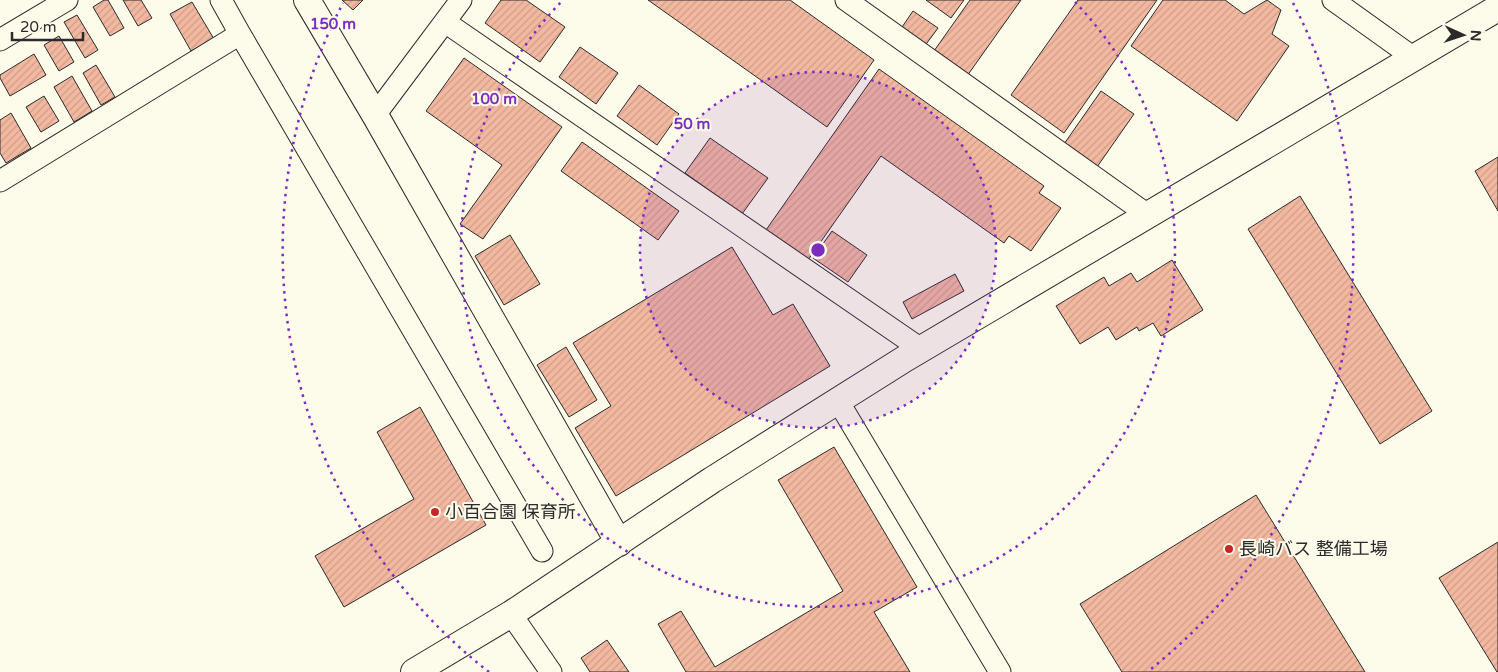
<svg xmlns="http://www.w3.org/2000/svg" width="1498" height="672" viewBox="0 0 1498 672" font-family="'Varela Round','Noto Sans JP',sans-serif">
<defs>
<pattern id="building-hatch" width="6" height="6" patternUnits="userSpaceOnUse" patternTransform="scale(1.25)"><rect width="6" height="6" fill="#f2b8a0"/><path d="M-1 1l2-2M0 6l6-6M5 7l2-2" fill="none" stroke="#d09e8a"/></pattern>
</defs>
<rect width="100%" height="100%" fill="#fdfbea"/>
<path fill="url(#building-hatch)" stroke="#2b2b2b" d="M104,0H108L124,28L110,36L93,7Z
M123,0H141L152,18L138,26Z
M342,0H363L353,10Z
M501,0H526L565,27L540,62L485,23Z
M648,0H790L874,60L827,127Z
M926,0H964L951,18Z
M970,0H1021L967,76L934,51Z
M1078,0H1157L1064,133L1011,95Z
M1163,0H1225L1244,14L1267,0L1281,10L1272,34L1289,46L1237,121L1131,46Z
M192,2L214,39L191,51L170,14Z
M913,11L938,28L924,47L900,30Z
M77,15L98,50L85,58L64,22Z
M59,36L74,62L59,71L44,45Z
M580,47L618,73L596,104L559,77Z
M34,54L46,75L10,96L0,78V75Z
M464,58L562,127L483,239L460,224L502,165L426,111Z
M96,65L115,97L101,105L83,73Z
M879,69L1044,186L1039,193L1061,208L1031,251L1009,236L1004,243L881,156L808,260L766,230Z
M72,76L92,111L74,122L54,87Z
M639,85L679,114L657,145L617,116Z
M1101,91L1134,114L1097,167L1064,144Z
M44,96L59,121L41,132L26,107Z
M11,113L31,148L6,163L0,153V120Z
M710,138L768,178L742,214L685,173Z
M582,142L679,211L658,240L561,171Z
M1498,157V211L1475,171Z
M1300,196L1432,411L1380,444L1248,229Z
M832,231L867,255L848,282L813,258Z
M510,235L540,284L504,305L475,256Z
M732,247L773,315L793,304L830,366L616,496L575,428L611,406L573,343Z
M1172,260L1203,310L1161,336L1153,323L1139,331L1137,327L1116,340L1108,327L1080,344L1056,306L1104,277L1109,286L1131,273L1137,282Z
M955,274L964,291L912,319L903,302Z
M566,347L597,400L569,417L537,365Z
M420,407L486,525L344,607L315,556L414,499L377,432Z
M834,447L917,587L874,612L910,672H686L658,624L681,611L715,667L843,591L778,480Z
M1256,495L1365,672H1122L1080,604Z
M1498,542V672H1497L1439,578Z
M607,640L629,672H590L581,658Z"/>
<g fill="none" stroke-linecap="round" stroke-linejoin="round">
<g stroke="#2b2b2b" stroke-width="23">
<path id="minor" d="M846,0L1148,215
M1333,0L1414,58
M445,22L921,349
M240,34L542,551
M0,40L67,0
M375,115L461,0
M0,181L240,34L221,0
M838,401L1000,672
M511,614L551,672"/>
</g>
<g stroke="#2b2b2b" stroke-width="28">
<path id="tertiary" d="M307,0L375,115L619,543
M414,672L511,614L712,480L906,358L1498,8"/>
</g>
<use href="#minor" stroke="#fdfbea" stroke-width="21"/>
<use href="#tertiary" stroke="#fdfbea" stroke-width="26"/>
</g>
<circle cx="818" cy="250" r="178" fill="#7b2cbf" fill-opacity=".12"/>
<g fill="none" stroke="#7b2cbf" stroke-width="2.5" stroke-dasharray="2.5 5">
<circle cx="818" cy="250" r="178"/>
<path d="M1075 2A357 357 0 1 1 561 2"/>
<path d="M489 672A535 535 0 0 1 343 3M1293 3A535 535 0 0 1 1147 672"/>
</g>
<g fill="#c62828" stroke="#fdfbea" stroke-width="2">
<circle cx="435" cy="512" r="5"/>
<circle cx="1229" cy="549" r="5"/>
</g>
<g text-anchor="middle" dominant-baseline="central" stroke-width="4" stroke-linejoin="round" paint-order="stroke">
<g font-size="18" fill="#2b2b2b" stroke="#fdfbea" text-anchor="start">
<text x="445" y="512">小百合園 保育所</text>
<text x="1239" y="549">長崎バス 整備工場</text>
</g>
</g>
<circle cx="818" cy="250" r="8" fill="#7b2cbf" stroke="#fdfbea" stroke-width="2.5"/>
<g font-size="15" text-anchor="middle" font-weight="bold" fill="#7b2cbf" stroke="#fdfbea" stroke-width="4" stroke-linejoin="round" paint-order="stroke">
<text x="333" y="29">150 m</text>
<text x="494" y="104">100 m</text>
<text x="692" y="129">50 m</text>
</g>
<g transform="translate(1463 35) rotate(93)" stroke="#fdfbea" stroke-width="4" paint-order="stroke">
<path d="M0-4L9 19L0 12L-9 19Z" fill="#2b2b2b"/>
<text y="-8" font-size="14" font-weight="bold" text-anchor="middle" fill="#2b2b2b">N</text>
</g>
<path d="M12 32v8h71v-8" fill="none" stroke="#2b2b2b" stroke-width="2.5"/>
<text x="20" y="32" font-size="15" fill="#2b2b2b" stroke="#fdfbea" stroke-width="4" paint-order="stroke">20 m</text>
</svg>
